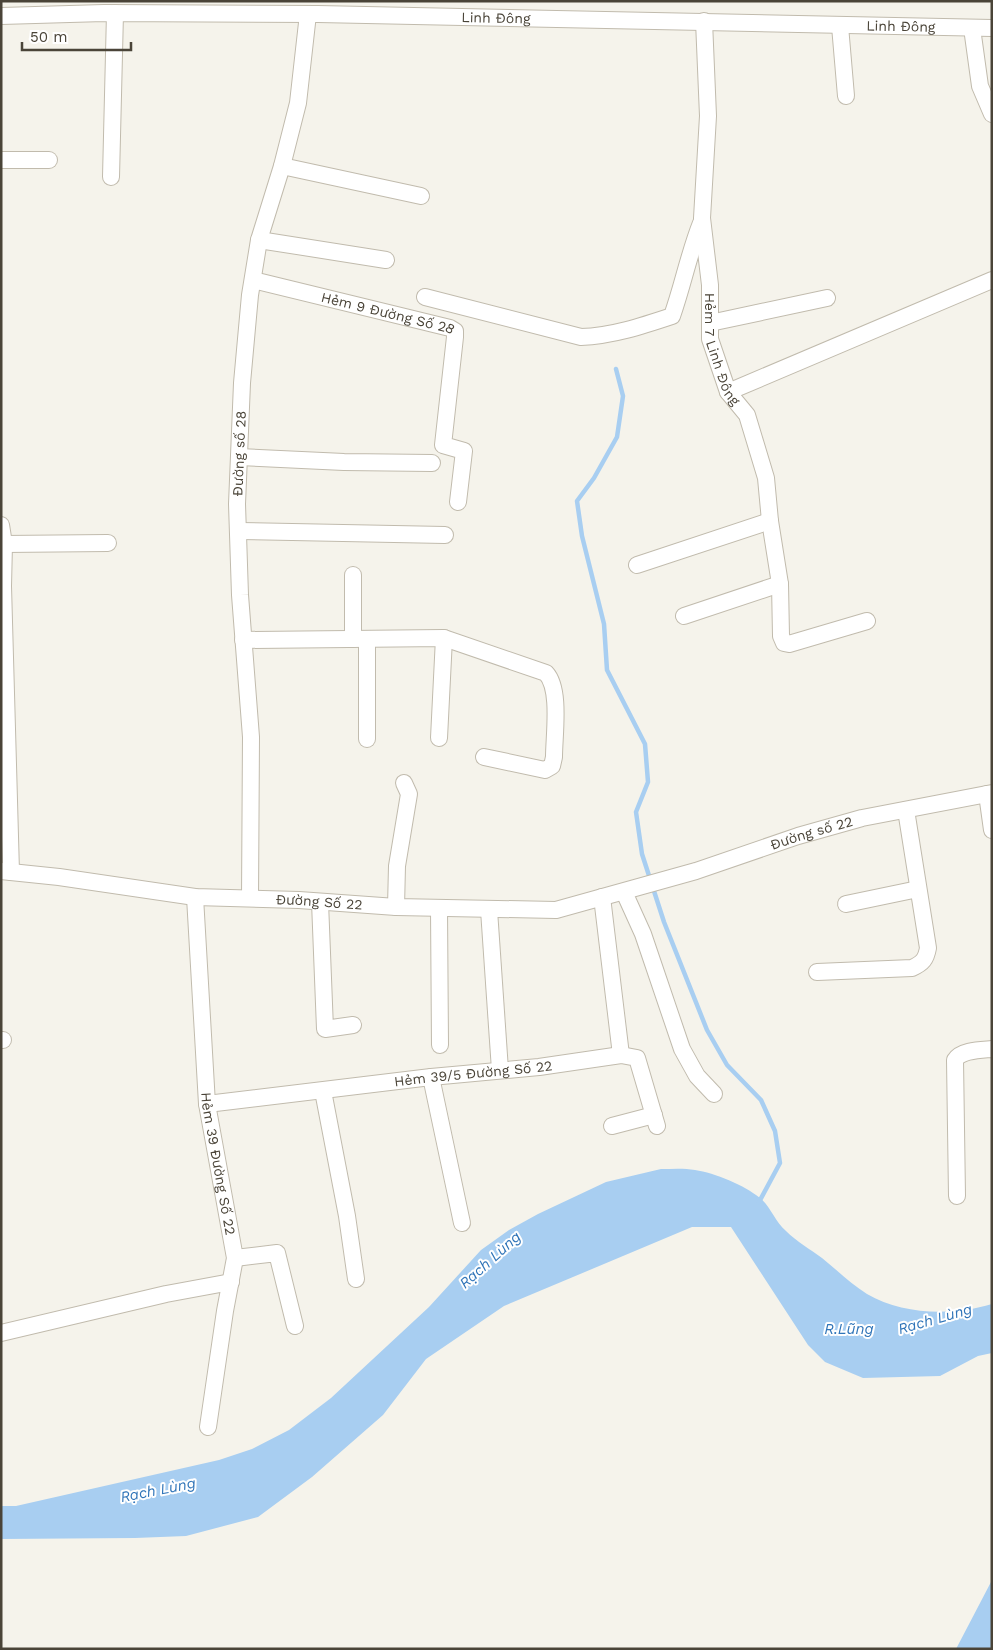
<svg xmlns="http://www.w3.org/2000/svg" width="993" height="1650" viewBox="0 0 993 1650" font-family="'Work Sans',sans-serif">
<rect width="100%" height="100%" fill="#f5f3eb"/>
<path fill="#a8cef1" d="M661,1169C672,1169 684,1168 695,1170C715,1173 744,1185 760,1198C771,1207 775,1222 786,1231C797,1242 810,1249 822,1258C837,1270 851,1284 867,1294C903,1315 952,1316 992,1304V1353L978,1356L940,1376L863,1378L825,1362L808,1345L731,1227H692L504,1306L426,1359L383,1415L312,1477L258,1517L186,1536L135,1538L1,1539V1506H16L219,1460L252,1449L289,1430L331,1398L429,1307L481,1250L509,1230L538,1214L606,1182Z
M992,1581V1649H956L991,1582Z"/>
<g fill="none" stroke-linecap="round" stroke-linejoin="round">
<path stroke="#a8cef1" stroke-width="4.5" d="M616,369L623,396L617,437L594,478L577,501L582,536L604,624L607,670L645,744L648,782L636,812L642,854L664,922L707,1030L727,1065L761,1100L775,1131L780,1163L759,1202"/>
<g stroke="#c1bbad" stroke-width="18">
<g id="minor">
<path id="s1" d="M1,16L104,13L318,14L992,28"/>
<path id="s2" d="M704,21L708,116L702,218L710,285V339L728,392L747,415L766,478L770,521L780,584L781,636L784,643L789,644L867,621"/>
<path d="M840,26L846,96"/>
<path d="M972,28L980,86L992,114"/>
<path d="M1,160H49"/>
<path d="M282,166L421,196"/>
<path d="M111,177L115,13"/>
<path d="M259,240L386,260"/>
<path id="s3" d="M253,280L450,328L455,331V337L443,445L464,451L458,502"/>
<path d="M425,297L581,337C612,336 642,326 672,316C683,285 689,253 701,223"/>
<path d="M710,323L827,298"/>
<path d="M728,392L992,280"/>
<path d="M239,457L344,462L432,463"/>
<path d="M1,525L4,544L3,586L11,872"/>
<path d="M238,531L445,535"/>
<path d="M4,544L108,543"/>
<path d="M637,565L770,521"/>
<path d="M353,575V639"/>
<path d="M684,616L780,584"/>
<path d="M243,640L444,638L546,673C561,689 554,735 554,757L552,766L545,770L484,757"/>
<path d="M439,738L444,638"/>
<path d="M367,739V639"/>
<path d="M987,794L992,830"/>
<path id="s4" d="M1,871L59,877L195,897L299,900L396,907L556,910L696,871L798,836L862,818L992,793"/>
<path d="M624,892L643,934L682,1049L697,1076L714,1094"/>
<path id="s5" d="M195,897L207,1104L235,1258L225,1311L208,1427"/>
<path d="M602,897L621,1055"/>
<path id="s6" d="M250,898L251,737L240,595L237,504L242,383L250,295L259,240L282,166L298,103L308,14"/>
<path d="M320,902L325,1029L353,1025"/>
<path d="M846,904L918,889"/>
<path d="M396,907L397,866L409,794L404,783"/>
<path d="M439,909L440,1045"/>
<path d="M489,910L500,1070"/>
<path d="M817,972L912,968C923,963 926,959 928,948L906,810"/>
<path d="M1,1040H3"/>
<path d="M431,1077L462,1223"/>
<path d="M323,1091L347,1216L356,1279"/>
<path id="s7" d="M207,1104L431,1077L539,1067L621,1055L637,1058L657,1126"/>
<path d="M612,1126L654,1115"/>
<path d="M957,1196L955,1060C961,1050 981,1050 992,1049"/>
<path d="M235,1258L277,1253L295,1326"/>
<path d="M1,1333L166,1294L231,1282"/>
</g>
</g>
<use href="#minor" stroke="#fff" stroke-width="16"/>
</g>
<g text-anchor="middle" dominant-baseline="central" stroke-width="4" stroke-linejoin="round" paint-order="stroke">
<g font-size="14" fill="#4a4438" stroke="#fff">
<text stroke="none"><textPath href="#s1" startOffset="495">Linh Đông</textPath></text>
<text stroke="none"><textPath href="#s1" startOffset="900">Linh Đông</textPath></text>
<text stroke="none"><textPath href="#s3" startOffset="139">Hẻm 9 Đường Số 28</textPath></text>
<text stroke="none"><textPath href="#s2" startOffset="331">Hẻm 7 Linh Đông</textPath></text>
<text stroke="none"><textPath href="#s6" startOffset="445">Đường số 28</textPath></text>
<text stroke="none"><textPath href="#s4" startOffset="824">Đường số 22</textPath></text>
<text stroke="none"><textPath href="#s4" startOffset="320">Đường Số 22</textPath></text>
<text stroke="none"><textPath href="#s7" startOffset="268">Hẻm 39/5 Đường Số 22</textPath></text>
<text stroke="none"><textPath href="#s5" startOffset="268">Hẻm 39 Đường Số 22</textPath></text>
</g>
<g font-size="15" font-style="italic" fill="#2f74b8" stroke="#fff">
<text transform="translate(490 1260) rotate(-42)">Rạch Lùng</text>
<text transform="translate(935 1319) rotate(-16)">Rạch Lùng</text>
<text x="849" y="1329">R.Lũng</text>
<text transform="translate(158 1490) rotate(-11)">Rạch Lùng</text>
</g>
</g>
<rect width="993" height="1650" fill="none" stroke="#4a4438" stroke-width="5"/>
<path d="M22 42v8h109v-8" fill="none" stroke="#4a4438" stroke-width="2.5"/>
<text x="30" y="42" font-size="15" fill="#4a4438" stroke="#ffffff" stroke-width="4" paint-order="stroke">50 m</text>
</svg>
